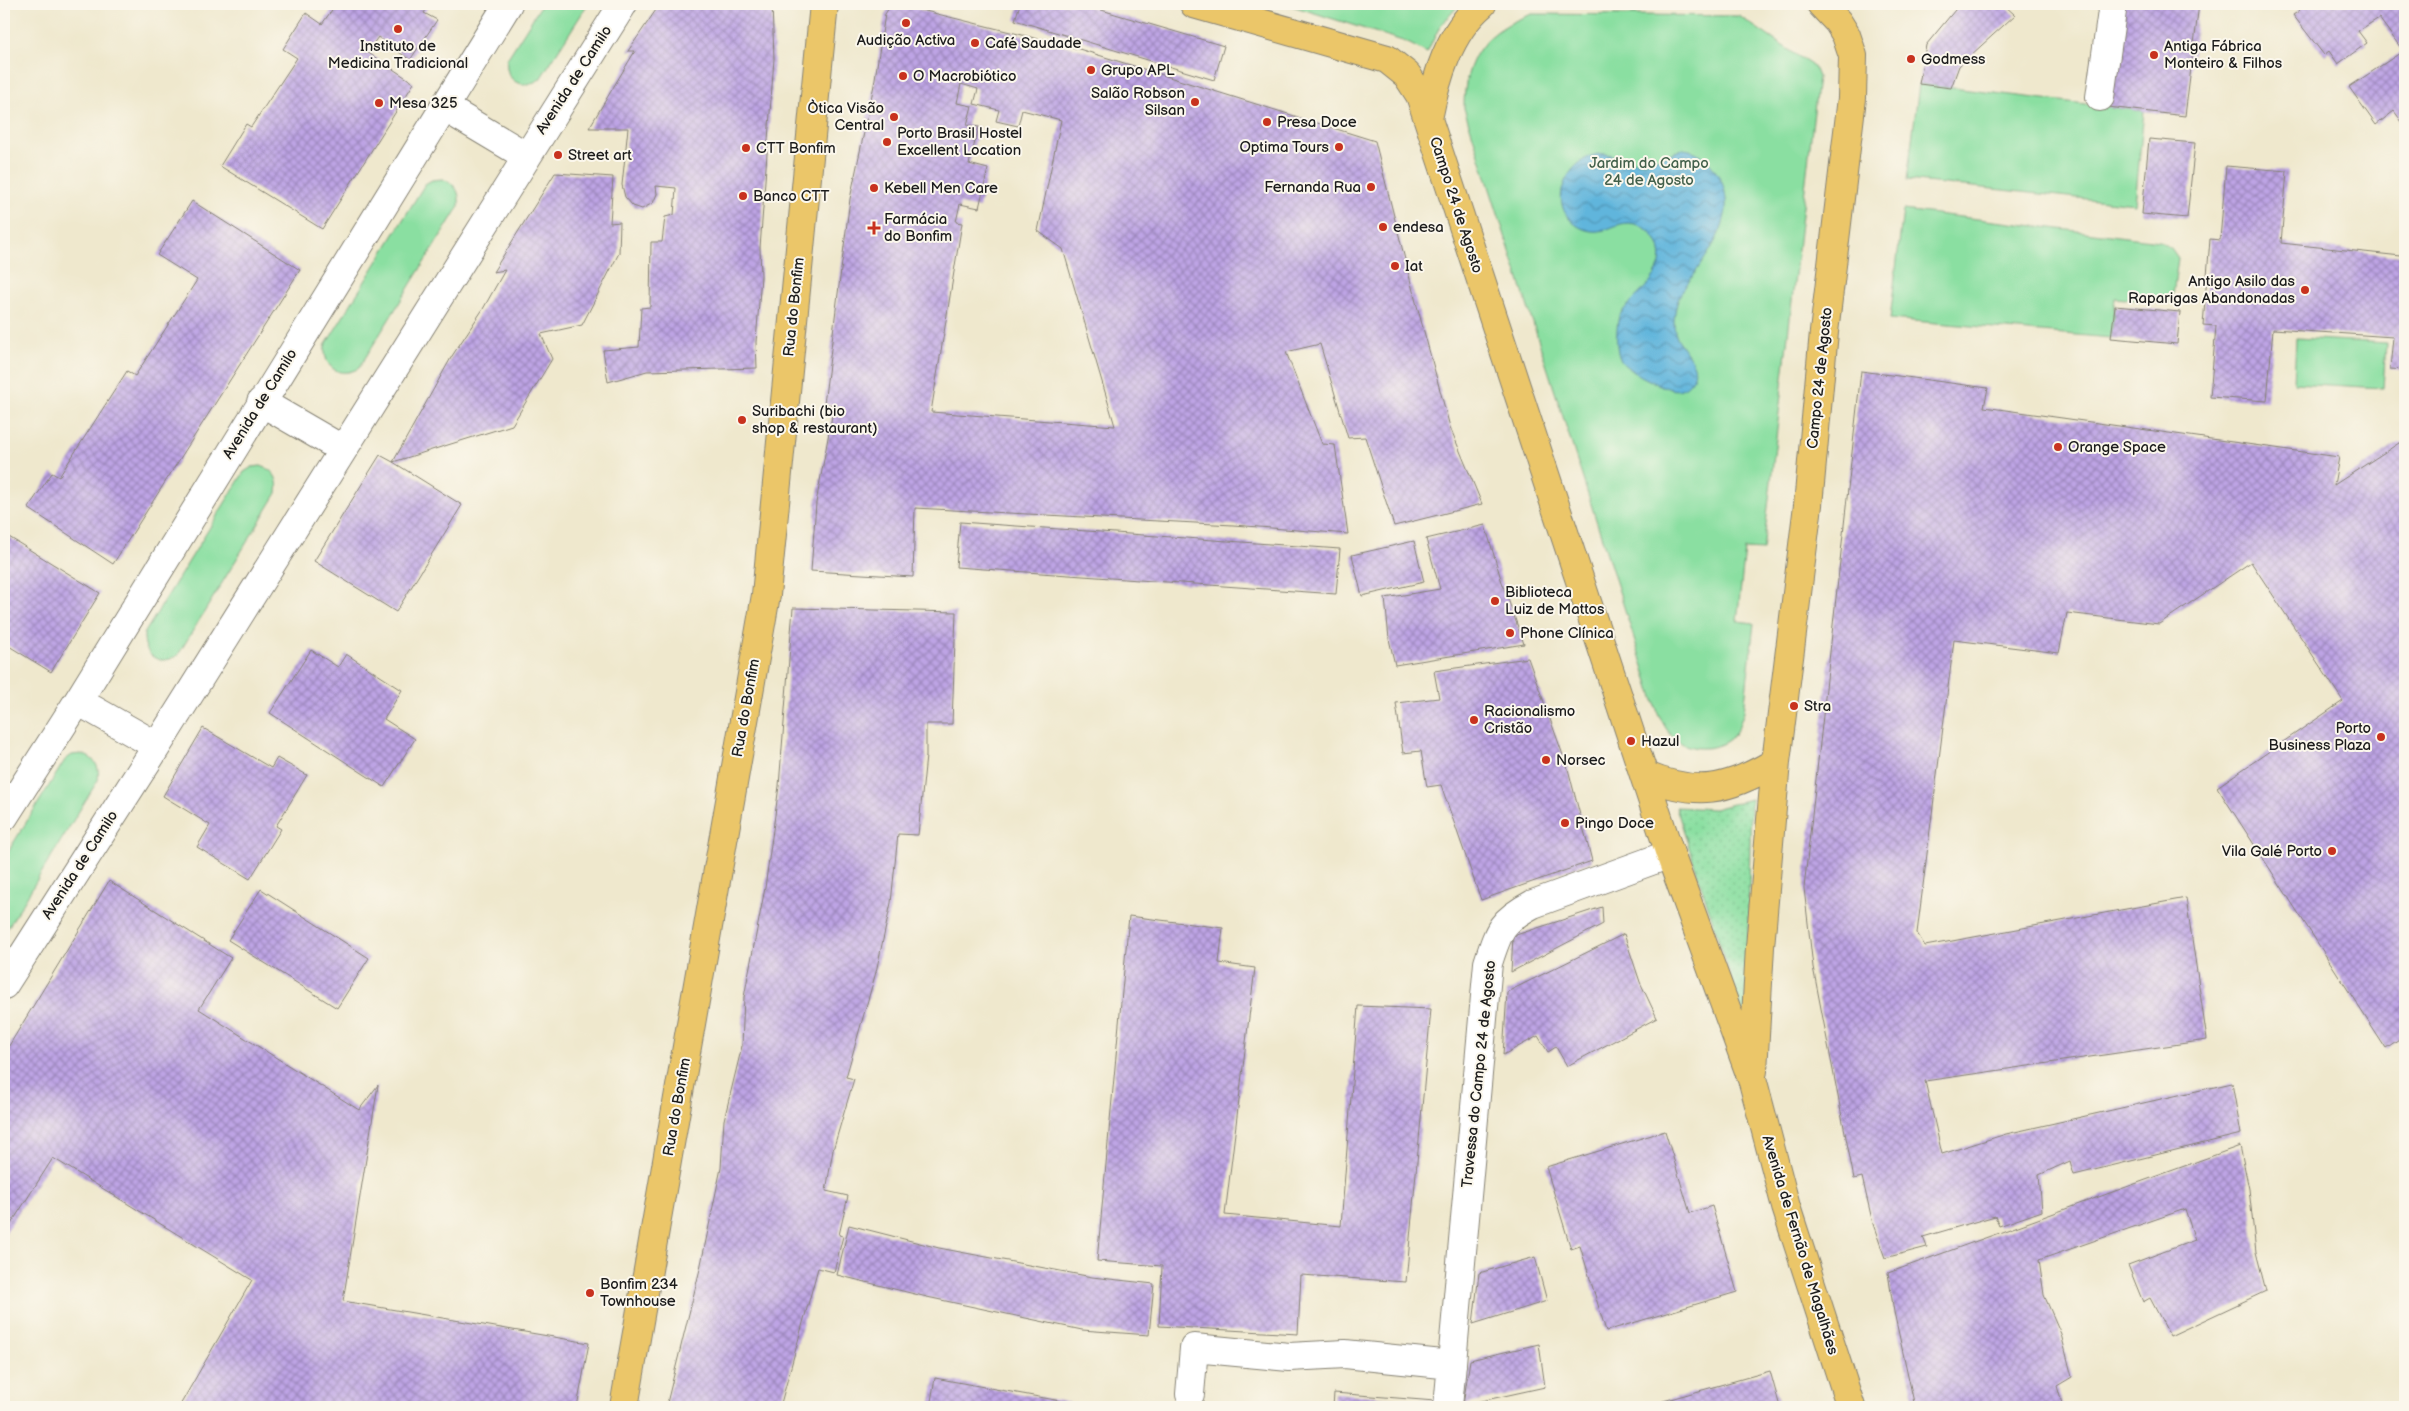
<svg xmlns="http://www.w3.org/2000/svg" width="2409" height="1411" viewBox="0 0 2409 1411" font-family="'Balsamiq Sans',sans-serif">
<defs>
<pattern id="grass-dots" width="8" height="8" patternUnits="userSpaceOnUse" patternTransform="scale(1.25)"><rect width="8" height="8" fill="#8adfa1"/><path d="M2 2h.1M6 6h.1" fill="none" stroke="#76bf8a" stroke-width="1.8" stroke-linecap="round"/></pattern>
<pattern id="water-waves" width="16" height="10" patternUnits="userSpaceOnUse" patternTransform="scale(1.25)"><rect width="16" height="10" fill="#60b5dc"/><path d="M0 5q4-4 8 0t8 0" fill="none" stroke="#4e92b2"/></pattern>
<pattern id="building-cross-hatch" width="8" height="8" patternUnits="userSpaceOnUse" patternTransform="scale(1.25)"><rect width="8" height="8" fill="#bea4e5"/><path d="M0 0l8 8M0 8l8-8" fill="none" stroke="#9a85b9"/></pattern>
</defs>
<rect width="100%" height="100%" fill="#fbf7ec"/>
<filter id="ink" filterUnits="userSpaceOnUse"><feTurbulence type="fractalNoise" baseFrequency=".02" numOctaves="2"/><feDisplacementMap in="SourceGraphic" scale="10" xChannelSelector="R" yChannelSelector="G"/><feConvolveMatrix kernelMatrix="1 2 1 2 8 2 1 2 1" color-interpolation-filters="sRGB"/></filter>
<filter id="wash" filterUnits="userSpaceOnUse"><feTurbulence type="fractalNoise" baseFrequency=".0096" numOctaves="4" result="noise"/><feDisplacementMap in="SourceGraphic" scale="20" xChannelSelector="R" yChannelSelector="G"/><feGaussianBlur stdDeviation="1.12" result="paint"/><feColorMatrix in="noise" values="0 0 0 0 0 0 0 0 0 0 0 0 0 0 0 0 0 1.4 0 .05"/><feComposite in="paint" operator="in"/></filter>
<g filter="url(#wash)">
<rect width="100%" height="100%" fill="#efe8cd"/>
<path fill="url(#grass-dots)" stroke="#537e5e" d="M1751,799L1746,1025L1676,807L1714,809Z"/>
<path fill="#8adfa1" stroke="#537e5e" d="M542,4H588L540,79C522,91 504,81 507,59Z
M1286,4H1460L1440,26L1427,53L1406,42Z
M1532,14L1739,16L1814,67L1818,77L1763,550L1745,549L1737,621L1754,623L1744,711C1741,720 1739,728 1733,736C1719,751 1691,752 1675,739C1667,732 1663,723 1658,713L1464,108C1464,58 1485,30 1532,14Z
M1919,84L2144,111L2135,204L1907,180Z
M442,179C456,184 460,191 459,206L359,368C340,379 323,368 325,346L425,184L432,180Z
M1903,210L2159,241L2171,248L2178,258L2172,303L2115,298L2111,338L1890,319Z
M2296,338L2386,343L2383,388L2294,383Z
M261,466C275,471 279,479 277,493L178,655C159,667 143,656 144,634L244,472L252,467Z
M81,754C95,758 100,766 98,780L4,934V858L65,760L72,755Z"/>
<path fill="url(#water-waves)" stroke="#3e687c" d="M1683,149C1697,150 1706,158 1714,169C1747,213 1705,256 1681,293C1675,305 1671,325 1677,338C1683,352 1706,368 1688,385C1684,389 1677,391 1671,389C1659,386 1628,371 1621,361C1615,350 1616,328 1619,316C1630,300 1650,287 1658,269C1666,252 1655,229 1635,224C1620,220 1611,230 1599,231C1583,233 1568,222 1563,208C1555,186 1576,157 1599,154C1613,152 1629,164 1643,162C1657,160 1671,153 1683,149Z"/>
<g id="blocks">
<path fill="url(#building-cross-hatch)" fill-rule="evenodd" d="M328,4H430L424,13L437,20L410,60L378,37L367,52L414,83L322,229L220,166L246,124L251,127L297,58L283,49L306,13L322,24L334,7Z
M660,4H772L774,59L760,248L761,276L756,342L757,368L647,371L608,382L603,350L639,347L641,308L650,307L651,242H662L665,217L674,215L676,188L656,186L657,194L653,203L642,209L633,206L625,197L622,185L628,128H589L635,51H628Z
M897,4L1079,49L1375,141L1413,291L1450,427L1482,504L1394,526L1365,437L1348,438L1320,344L1286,352L1322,444L1335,445L1348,534L1233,525L915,508L913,577L811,571L816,503L834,405L824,404L850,199L874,85L885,14L889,8ZM961,84L978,89L974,104L999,110L996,121L1018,126L1022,110L1061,120L1038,231L1063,249L1115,426L931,412L962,223L956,222L960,204L979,208L988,169L969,164L979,127L967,125L972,106L957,103Z
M1020,4H1081L1224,46L1214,80L1015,20Z
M1960,4H2003L2015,15L1959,66L1951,88L1919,84L1926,45Z
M2122,4H2199L2185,116L2108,107Z
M2294,4H2405V126L2394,111L2376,125L2349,87L2403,51L2379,18L2358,31L2367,43L2338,64L2329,51L2324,55L2293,15L2299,11Z
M2149,139L2195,143L2187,218L2142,214Z
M2226,166L2287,171L2281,243L2401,256L2405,228V370L2390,369L2393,337L2273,329L2267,401L2210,397L2216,326L2203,325L2210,239L2220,240Z
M555,173L613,177L610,223L620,222L619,253L582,325L541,334L552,359L512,425L393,462L462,505L396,612L314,561L380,455L393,462L452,356L483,309L505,270L493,272Z
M192,201L300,270L113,564L28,508L52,473L59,477L127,371L135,376L197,280L157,255Z
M2115,306L2180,312L2177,344L2111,338Z
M1861,371L1988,388L1984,407L2339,457L2334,485L2399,443L2405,444V1036L2386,1049L2217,787L2343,701L2251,562L2159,624L2067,613L2059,653L1954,640L1917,933L1925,946L2186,898L2207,1040L1925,1081L1942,1154L2006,1134L2232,1083L2241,1134L2074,1175L2070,1161L2039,1175L2042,1211L1999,1226L1995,1216L1923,1237L1927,1247L1885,1258L1873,1224L1862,1177L1854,1179L1813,967L1804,888Z
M960,522L1340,549L1336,594L956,567Z
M1485,525L1501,579L1524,644L1395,665L1389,639L1385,598L1440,589L1426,539Z
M4,534L100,593L51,672L4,643Z
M1414,541L1424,582L1362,596L1352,555Z
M793,608L956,612L952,724H926V756L918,835L898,834L891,903L876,972L846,1077L854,1079L833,1150L826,1191L848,1196L839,1235L843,1236L834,1272L818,1268L780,1407H666L700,1269L721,1168L724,1120L742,1046L744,997L765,888L779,786Z
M311,650L338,667L346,654L402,690L384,719L415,739L384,787L270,713Z
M1528,658L1568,769L1592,861L1481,900L1441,785L1427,787L1421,751L1403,753L1396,703L1439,698L1434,671Z
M203,728L271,768L277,758L307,775L276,826L281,829L250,879L197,847L210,825L163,796Z
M109,881L231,958L199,1009L359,1110L378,1085L343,1301L589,1343L577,1407H179L252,1280L53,1158L4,1235V1054Z
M261,889L369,958L337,1008L228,940Z
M1602,907L1603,924L1511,972L1513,936Z
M1129,916L1223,928L1219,963L1255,968L1225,1215L1341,1226L1358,1006L1431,1009L1406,1282L1301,1275L1298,1334L1159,1326L1162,1266L1097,1261Z
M1624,934L1640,982L1657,1018L1567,1066L1556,1047L1548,1052L1538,1036L1503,1055L1507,992Z
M1665,1131L1690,1213L1712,1206L1737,1292L1606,1331L1580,1246L1571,1249L1546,1167Z
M2240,1146L2249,1189L2256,1252L2266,1291L2170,1336L2150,1298L2143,1302L2128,1265L2195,1240L2185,1209L2039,1260L2044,1295L2061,1334L2072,1377L2057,1386L2063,1407H1915L1894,1312L1888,1273Z
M849,1225L939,1248L1092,1277L1154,1284L1149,1335L1082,1330L927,1297L837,1275Z
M1535,1257L1547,1301L1473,1324L1479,1273Z
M1539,1344L1545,1387L1463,1405L1470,1360Z
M1770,1371L1780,1407H1642Z
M935,1378L1088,1406V1407H930Z
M1334,1393L1435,1401L1434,1407H1333Z"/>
</g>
</g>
<g filter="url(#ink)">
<use href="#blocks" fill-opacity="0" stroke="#868274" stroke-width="1"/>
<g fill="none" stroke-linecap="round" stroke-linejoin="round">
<g stroke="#868274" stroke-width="30">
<path id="minor" d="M2100,97L2113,4
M444,107L526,156
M261,402L342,449
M78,701L157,746
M4,817L78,701L508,4
M4,985L157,746L623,4
M1190,1394L1194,1348L1289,1357L1345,1354L1452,1365
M1448,1407L1488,963C1499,929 1501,921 1533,904L1670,854"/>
</g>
<g stroke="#868274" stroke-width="30">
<path id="major" d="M1194,4L1387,59L1407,75L1420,95L1670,854L1753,1082L1786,1207L1851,1407
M1428,119C1436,78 1449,32 1482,4
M1644,775C1697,797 1727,791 1776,762
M1753,1071L1760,947L1776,762L1808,505L1824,332L1852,98L1853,56L1846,35L1838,22L1821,4
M624,1407L766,595L824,4"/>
</g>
<use href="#minor" stroke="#fff" stroke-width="28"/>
<use href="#major" stroke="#ebc669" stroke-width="28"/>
</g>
</g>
<g fill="#c8321e" stroke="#fbf7ec" stroke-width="2">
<circle cx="906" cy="23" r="5"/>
<circle cx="398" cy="29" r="5"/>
<circle cx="975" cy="43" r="5"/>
<circle cx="2154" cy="55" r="5"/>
<circle cx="1911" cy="59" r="5"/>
<circle cx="1091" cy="70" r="5"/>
<circle cx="903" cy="76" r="5"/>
<circle cx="1195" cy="102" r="5"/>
<circle cx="379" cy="103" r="5"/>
<circle cx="894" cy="117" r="5"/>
<circle cx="1267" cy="122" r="5"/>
<circle cx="887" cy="142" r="5"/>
<circle cx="1339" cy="147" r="5"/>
<circle cx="746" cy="148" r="5"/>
<circle cx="558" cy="155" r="5"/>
<circle cx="1371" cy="187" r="5"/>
<circle cx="874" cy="188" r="5"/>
<circle cx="743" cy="196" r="5"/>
<circle cx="1383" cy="227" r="5"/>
<path d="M871.5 220.5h5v5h5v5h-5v5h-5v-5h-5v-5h5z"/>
<circle cx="1395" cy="266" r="5"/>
<circle cx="2305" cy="290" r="5"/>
<circle cx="742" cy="420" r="5"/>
<circle cx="2058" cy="447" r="5"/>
<circle cx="1495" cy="601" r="5"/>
<circle cx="1510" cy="633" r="5"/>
<circle cx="1794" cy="706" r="5"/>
<circle cx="1474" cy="720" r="5"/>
<circle cx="2381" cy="737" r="5"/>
<circle cx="1631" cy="741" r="5"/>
<circle cx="1546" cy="760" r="5"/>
<circle cx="1565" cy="823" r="5"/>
<circle cx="2332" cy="851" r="5"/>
<circle cx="590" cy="1293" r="5"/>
</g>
<g text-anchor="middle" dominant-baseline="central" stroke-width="4" stroke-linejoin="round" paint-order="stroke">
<g font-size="15" fill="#1c1c1c" stroke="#fbf7ec" text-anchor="start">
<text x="906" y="40" text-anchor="middle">Audição Activa</text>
<text x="985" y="43">Café Saudade</text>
<text x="398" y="46" text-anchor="middle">Instituto de<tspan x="398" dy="17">Medicina Tradicional</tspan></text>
<text x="2164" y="46">Antiga Fábrica<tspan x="2164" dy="17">Monteiro &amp; Filhos</tspan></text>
<text x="1921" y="59">Godmess</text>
<text x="1101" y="70">Grupo APL</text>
<text x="913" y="76">O Macrobiótico</text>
<text x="1185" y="93" text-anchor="end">Salão Robson<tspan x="1185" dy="17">Silsan</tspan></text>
<text x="389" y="103">Mesa 325</text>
<text x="884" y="108" text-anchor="end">Òtica Visão<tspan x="884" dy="17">Central</tspan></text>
<text x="1277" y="122">Presa Doce</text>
<text x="897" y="133">Porto Brasil Hostel<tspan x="897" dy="17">Excellent Location</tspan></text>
<text x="1329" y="147" text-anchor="end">Optima Tours</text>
<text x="756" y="148">CTT Bonfim</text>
<text x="568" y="155">Street art</text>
<text x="1361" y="187" text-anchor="end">Fernanda Rua</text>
<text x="884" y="188">Kebell Men Care</text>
<text x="753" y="196">Banco CTT</text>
<text x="884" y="219">Farmácia<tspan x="884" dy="17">do Bonfim</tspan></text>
<text x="1393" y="227">endesa</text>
<text x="1405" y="266">Iat</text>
<text x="2295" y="281" text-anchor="end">Antigo Asilo das<tspan x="2295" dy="17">Raparigas Abandonadas</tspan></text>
<text x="752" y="411">Suribachi (bio<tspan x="752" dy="17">shop &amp; restaurant)</tspan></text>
<text x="2068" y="447">Orange Space</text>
<text x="1505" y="592">Biblioteca<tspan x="1505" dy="17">Luiz de Mattos</tspan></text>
<text x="1520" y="633">Phone Clínica</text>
<text x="1804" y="706">Stra</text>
<text x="1484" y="711">Racionalismo<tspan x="1484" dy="17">Cristão</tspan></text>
<text x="2371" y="728" text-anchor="end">Porto<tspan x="2371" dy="17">Business Plaza</tspan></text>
<text x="1641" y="741">Hazul</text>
<text x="1556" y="760">Norsec</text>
<text x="1575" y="823">Pingo Doce</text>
<text x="2322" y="851" text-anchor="end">Vila Galé Porto</text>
<text x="600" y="1284">Bonfim 234<tspan x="600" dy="17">Townhouse</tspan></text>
</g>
<g font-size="15" fill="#1c1c1c" stroke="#fbf7ec">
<text transform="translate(574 80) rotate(-57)">Avenida de Camilo</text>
<text transform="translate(1456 205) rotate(72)">Campo 24 de Agosto</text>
<text transform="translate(794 307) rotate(-84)">Rua do Bonfim</text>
<text transform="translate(1820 378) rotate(-84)">Campo 24 de Agosto</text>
<text transform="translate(260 404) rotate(-58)">Avenida de Camilo</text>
<text transform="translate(746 708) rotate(-80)">Rua do Bonfim</text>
<text transform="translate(80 865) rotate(-57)">Avenida de Camilo</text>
<text transform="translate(1479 1074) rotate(-84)">Travessa do Campo 24 de Agosto</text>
<text transform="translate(677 1107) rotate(-80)">Rua do Bonfim</text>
<text transform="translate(1800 1245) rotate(73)">Avenida de Fernão de Magalhães</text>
</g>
<g font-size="15" fill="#42604b" stroke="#fbf7ec">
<text x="1649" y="163">Jardim do Campo<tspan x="1649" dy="17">24 de Agosto</tspan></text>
</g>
</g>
<rect width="2409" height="1411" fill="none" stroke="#fbf7ec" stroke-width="20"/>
</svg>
